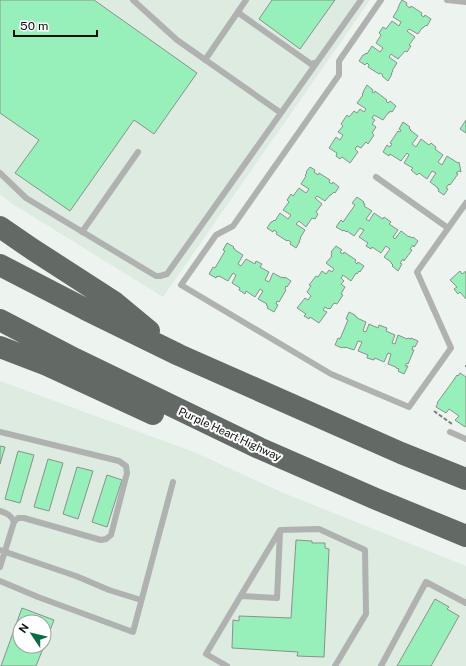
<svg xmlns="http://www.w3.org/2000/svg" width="466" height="666" viewBox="0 0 466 666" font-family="'Public Sans',sans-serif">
<rect width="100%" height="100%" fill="#edf4ef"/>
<path fill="#ddebe1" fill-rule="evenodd" d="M0,0H370L163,297L11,203L0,194Z
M0,381L194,452L281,492L466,566V666H0ZM20,622H44V646H20Z"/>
<path fill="#97f0ba" stroke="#8a918c" d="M0,0H94L197,73L154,134L134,120L70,211L15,173L39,140L0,113Z
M272,0H335L300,49L259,19Z
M402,0L407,3L406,5L410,8L411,6L422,13L421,15L424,17L425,15L431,19L427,26L426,25L423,28H422L418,34L409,29L407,31L415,37L409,45L411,46L407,52L405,51L398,59L391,54L389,57L397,63L392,71H393L391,74H392L388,81L382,76L383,75L380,73L379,74L368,67L369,65L367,63L365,65L359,61L363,55H364L366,53L367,54L372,46L380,52L383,48L376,43L381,35L379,33L383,27L386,29L392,21L399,26L401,22L393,17L398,9V8L399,6V5Z
M367,85L373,90L372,92L374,93L375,91L387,100L386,101L388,103L390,101L396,106L392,112L390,111L389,113H388L383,120L374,115L372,118L375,120L372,124L376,127L372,133L374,135L368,144L366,142L361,148L357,146L355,149L358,152L350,163L342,157L340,159L336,156L337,153L329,148L336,137L340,140L343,135L338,132L343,126L341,124L347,115L349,117L354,111L357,113L360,109L364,112L366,109L357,103L363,95L362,94L364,92H363Z
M466,120V133L460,129Z
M403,122L410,127L409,128L411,130H410L418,136L412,144L416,147L421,139L429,145L431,143L436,147L435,149L443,155L438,162L442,165L447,156L458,163L459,162L461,172L459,171L456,173L458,174L450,185L449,184L446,188L448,189L444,195L438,191L439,189L437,188V187L430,182L436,173L432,171L427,179L419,173L417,175L411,170L413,168L404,163L409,155L407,153L401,161L390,154L389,156L383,152L387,145L390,147L392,144L390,143L398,131L400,132L401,130L399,129Z
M310,167L315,170L314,172L318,175L319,173L330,180L329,182L332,184L333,182L339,187L335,193L334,192L331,195H330L325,201L317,196L315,198L322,204L316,212L318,214L315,219L312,218L306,227L299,221L296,224L305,230L300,238H301L299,241H300L296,248L290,244L291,242L288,240L287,241L276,234L277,232L274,230L273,232L267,228L271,222H272L274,220L275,221L280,213L288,219L291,215L283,210L289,202L287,200L291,194L293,196L299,188L306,193L309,189L301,184L306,176L305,175L307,173L306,172Z
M357,197L364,202L363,203L365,204L364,206L372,211L366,219L369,221L374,213L383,219L384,217L391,222L389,224L398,230L393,237L395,239L401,231L409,237V236L412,238L413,237L418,241L414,247L413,245L410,249L412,250L404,261L403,259L400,263L402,264L398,271L392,266L393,265L391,263V262L384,257L390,249L386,246L381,253L372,247L371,249L366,246L368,243L359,237L364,230L360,228L354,236L347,231L346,232L344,230L343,231L336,227L341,220L343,222L355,205L352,203Z
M227,243L234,247L233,248L235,249V250L243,255L238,264L241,266L246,259L255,264L256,261L262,264L260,267L269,272L265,280L269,282L273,273L282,278V277L285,278V277L291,281L287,287L286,286L285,289L286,290L279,302L277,301L276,304L278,305L274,312L267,308L268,306L266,305L267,304L258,299L263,291L260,289L255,297L246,291L245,294L239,290L240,288L232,283L236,275L233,273L228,281L219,276L218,277L217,276L216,278L209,274L213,267L215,268L225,251L223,250Z
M336,246L342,250L340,252L343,254L344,252L356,260L355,262L357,264L358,262L364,266L360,272L359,271L357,274L356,273L351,281L343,275L341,278L344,281L341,284L345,287L341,294L343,295L337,304L334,303L330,309L329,308L328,309L325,307L323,310L327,312L319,323L310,317L309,319L304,316L306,314L297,308L305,298L308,300L311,296L307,292L311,286L309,285L316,276L318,277L322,271L326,274L329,270L332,272L334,269L326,263L332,256L331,255L332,253L331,252Z
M460,271L462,274L466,271V299L460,292L458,294L454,289L457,287L450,280Z
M349,312L355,315V316L357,317V318L366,322L363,331L366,332L369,324L378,328L379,325L387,328L386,331L395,335L392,343L395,344L398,335L407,339L408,338L411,339V338L418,341L415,347L413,346L412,350H414L408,364L407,363L405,366H408L404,374L398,371L399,369L396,368V367L388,364L391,354L388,353L384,362L375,358L374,360L367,358L368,355L358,351L362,342L358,341L354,350L345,347V348L343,347L342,348L335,345L338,338L340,339L348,320L346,319Z
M460,373L466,377V425L465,427L455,420L459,416L449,409L446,413L436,407L438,403H437L453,381L457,375L458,376Z
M0,446L5,447L0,464Z
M18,451L34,455L20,503L5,499Z
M48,459L63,463L49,511L34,507Z
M77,467L93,471L78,519L63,514Z
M107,475L122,480L107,527L92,522Z
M296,540L312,541V543H325V548L329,549L324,657L297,656L298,652L232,648L233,620L239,621V616L291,618Z
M435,599L449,607L447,609L459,616L431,666H397Z
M22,608L54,620L44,646V622H20V646H44L36,666H1Z"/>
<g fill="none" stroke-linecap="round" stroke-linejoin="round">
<path stroke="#7d827f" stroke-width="2" stroke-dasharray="4 2" stroke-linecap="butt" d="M465,366H466
M434,411L452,424"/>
<path stroke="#afb2b0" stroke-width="6" d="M133,0L177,40L281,113
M381,0L339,61V75L233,226L216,235L181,285L331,374L409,407L451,348L417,272L466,203
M447,0L466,2
M239,10L240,14L311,64L317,62
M205,60L246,0
M0,173L26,198L156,276H160L167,274L361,0
M376,177L448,228
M82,232L138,152
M0,432L119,461L126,466L127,473L111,535L106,539L101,540L24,518H18L14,522L0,567
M450,432L466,439
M0,511C7,513 11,515 14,522
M0,550L76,576L109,590L141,600
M0,581L38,597L133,632L173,482
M241,596L277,598L280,532
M227,666L206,654L280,530L319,529L365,550L366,614L335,666
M381,666L426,582L466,603"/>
<path stroke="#636965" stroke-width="22" d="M0,227L32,249L114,302L149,331
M0,265L85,309L179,355L401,453L466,479
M0,320L75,359L259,448L376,499L466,536
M0,347L47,365L153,414"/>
</g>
<g text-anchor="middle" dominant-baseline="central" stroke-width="4" stroke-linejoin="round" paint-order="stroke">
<g font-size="11" fill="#0c0e0d" stroke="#fff">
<text transform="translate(230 434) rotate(25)">Purple Heart Highway</text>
</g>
</g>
<g transform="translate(32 634) rotate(305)"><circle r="19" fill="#ffffff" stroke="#9e9f9e"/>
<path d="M0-3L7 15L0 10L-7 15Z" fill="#0b6b3f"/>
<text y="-6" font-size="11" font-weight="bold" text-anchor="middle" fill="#0c0e0d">N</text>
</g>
<path d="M14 30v6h83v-6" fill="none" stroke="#0c0e0d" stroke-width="2"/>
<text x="20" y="30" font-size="12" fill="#0c0e0d" stroke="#ffffff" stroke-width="3" paint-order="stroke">50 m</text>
</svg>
